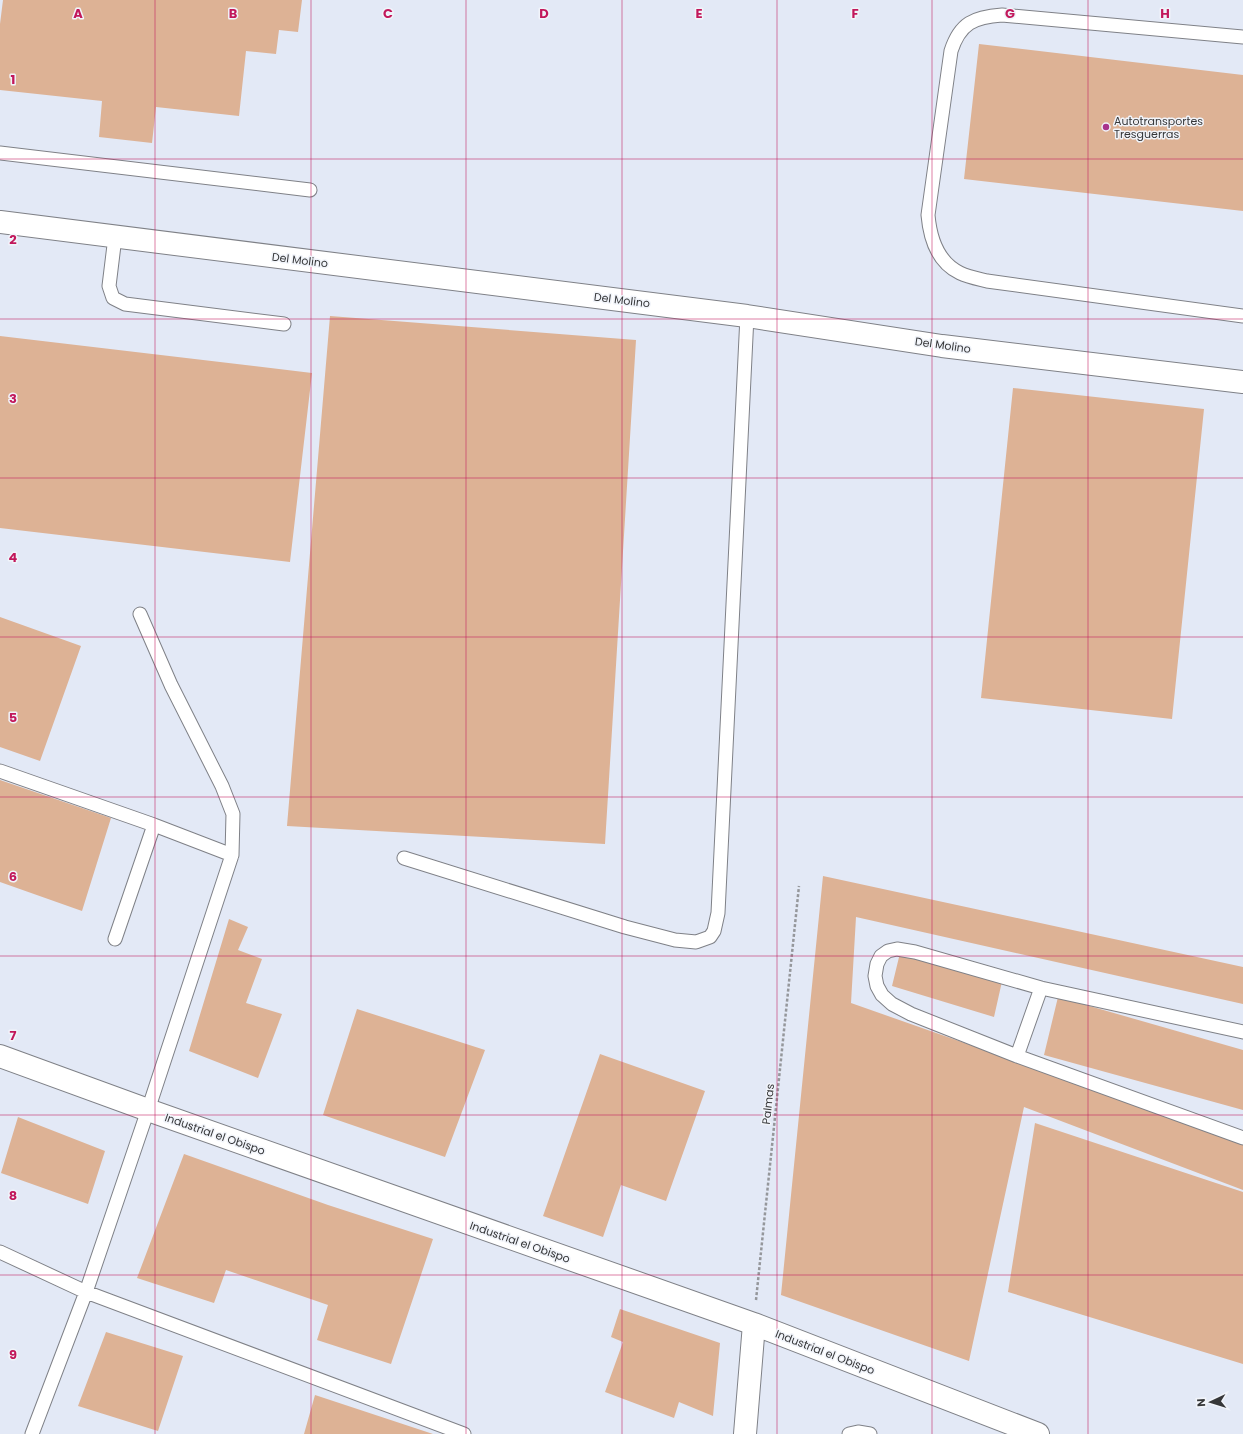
<svg xmlns="http://www.w3.org/2000/svg" width="1243" height="1434" viewBox="0 0 1243 1434" font-family="Poppins,sans-serif">
<rect width="100%" height="100%" fill="#f1f4fa"/>
<path fill="#e3e9f6" d="M0,0H1243V1434H0Z"/>
<path fill="#ddb295" d="M3,0H302L298,32L279,30L276,54L246,51L239,116L156,107L152,143L99,137L102,101L0,90V24Z
M979,44L1243,75V211L964,179Z
M330,316L636,340L605,844L287,826Z
M0,336L312,373L290,562L0,528Z
M1013,388L1204,409L1172,719L981,698Z
M0,617L81,646L40,761L0,747Z
M0,780L111,818L82,911L0,882Z
M823,876L1243,967V1004L856,917L851,1003L1243,1141V1190L1024,1107L969,1361L781,1295Z
M229,919L248,927L238,950L262,959L246,1003L282,1014L258,1078L189,1051Z
M900,953L1003,977L994,1017L892,986Z
M1058,997L1243,1050V1110L1044,1055Z
M357,1009L485,1050L445,1157L323,1115Z
M600,1054L705,1091L666,1201L621,1185L603,1237L543,1216Z
M18,1117L105,1151L88,1204L1,1173Z
M1035,1123L1243,1192V1364L1008,1292Z
M184,1154L328,1205L433,1239L391,1364L317,1340L328,1305L226,1270L214,1303L137,1278Z
M620,1309L720,1343L713,1416L679,1402L674,1418L605,1392L623,1342L611,1337Z
M106,1332L183,1356L158,1431L78,1406Z
M315,1395L433,1434H304Z"/>
<g fill="none" stroke-linecap="round" stroke-linejoin="round">
<g stroke="#7f8187" stroke-width="15">
<path id="service" d="M1243,37L1002,15C974,17 960,23 951,51L928,215C930,238 937,262 960,273C968,277 979,279 987,281L1243,316
M0,153L310,190
M115,237L109,286L113,298L125,304L284,324
M140,614L171,685L222,786L233,814L232,855
M0,771L154,825L232,855L148,1110L86,1292L32,1434
M404,858L625,927L675,940L696,942L710,937L714,931L718,913L747,316
M115,939L154,825
M1243,1032L1041,988L915,952L897,949L888,951L881,956L877,964L875,976L877,986L882,995L892,1004L911,1014L1017,1056L1243,1138
M1017,1056L1041,988
M0,1252L86,1292L464,1434
M849,1434L858,1432L870,1434"/>
</g>
<g stroke="#7f8187" stroke-width="24">
<path id="minor" d="M0,222L747,316L942,346L1243,382
M0,1056L148,1110L754,1324L1038,1434
M745,1434L754,1324"/>
</g>
<path stroke="#95979b" stroke-width="2.5" stroke-dasharray="3 2" stroke-linecap="butt" d="M756,1300L799,886"/>
<use href="#service" stroke="#fff" stroke-width="13"/>
<use href="#minor" stroke="#fff" stroke-width="22"/>
</g>
<path fill="none" stroke="#c2185b" stroke-width="1" stroke-opacity="0.55" d="M155,0V1434M311,0V1434M466,0V1434M622,0V1434M777,0V1434M932,0V1434M1088,0V1434M0,159H1243M0,319H1243M0,478H1243M0,637H1243M0,797H1243M0,956H1243M0,1115H1243M0,1275H1243"/>
<circle fill="#a8338c" stroke="#f1f4fa" stroke-width="1.5" cx="1106" cy="127" r="4"/>
<g text-anchor="middle" dominant-baseline="central" stroke-width="3" stroke-linejoin="round" paint-order="stroke">
<g font-size="11" fill="#363739" stroke="#f1f4fa" text-anchor="start">
<text x="1114" y="121">Autotransportes<tspan x="1114" dy="13">Tresguerras</tspan></text>
</g>
<g font-size="11" fill="#363739" stroke="#f1f4fa">
<text transform="translate(300 260) rotate(7)">Del Molino</text>
<text transform="translate(622 300) rotate(7)">Del Molino</text>
<text transform="translate(943 345) rotate(8)">Del Molino</text>
<text transform="translate(768 1104) rotate(-84)">Palmas</text>
<text transform="translate(215 1134) rotate(19)">Industrial el Obispo</text>
<text transform="translate(520 1242) rotate(19)">Industrial el Obispo</text>
<text transform="translate(825 1352) rotate(21)">Industrial el Obispo</text>
</g>
</g>
<g font-size="13" text-anchor="middle" font-weight="bold" fill="#c2185b" stroke="#f1f4fa" stroke-width="3" stroke-linejoin="round" paint-order="stroke">
<text x="78" y="18">A</text>
<text x="233" y="18">B</text>
<text x="388" y="18">C</text>
<text x="544" y="18">D</text>
<text x="699" y="18">E</text>
<text x="855" y="18">F</text>
<text x="1010" y="18">G</text>
<text x="1165" y="18">H</text>
<text x="13" y="84">1</text>
<text x="13" y="244">2</text>
<text x="13" y="403">3</text>
<text x="13" y="562">4</text>
<text x="13" y="722">5</text>
<text x="13" y="881">6</text>
<text x="13" y="1040">7</text>
<text x="13" y="1200">8</text>
<text x="13" y="1359">9</text>
</g>
<g transform="translate(1211 1402) rotate(266)" stroke="#f1f4fa" stroke-width="3" paint-order="stroke">
<path d="M0-3L7 15L0 10L-7 15Z" fill="#363739"/>
<text y="-6" font-size="11" font-weight="bold" text-anchor="middle" fill="#363739">N</text>
</g>
</svg>
